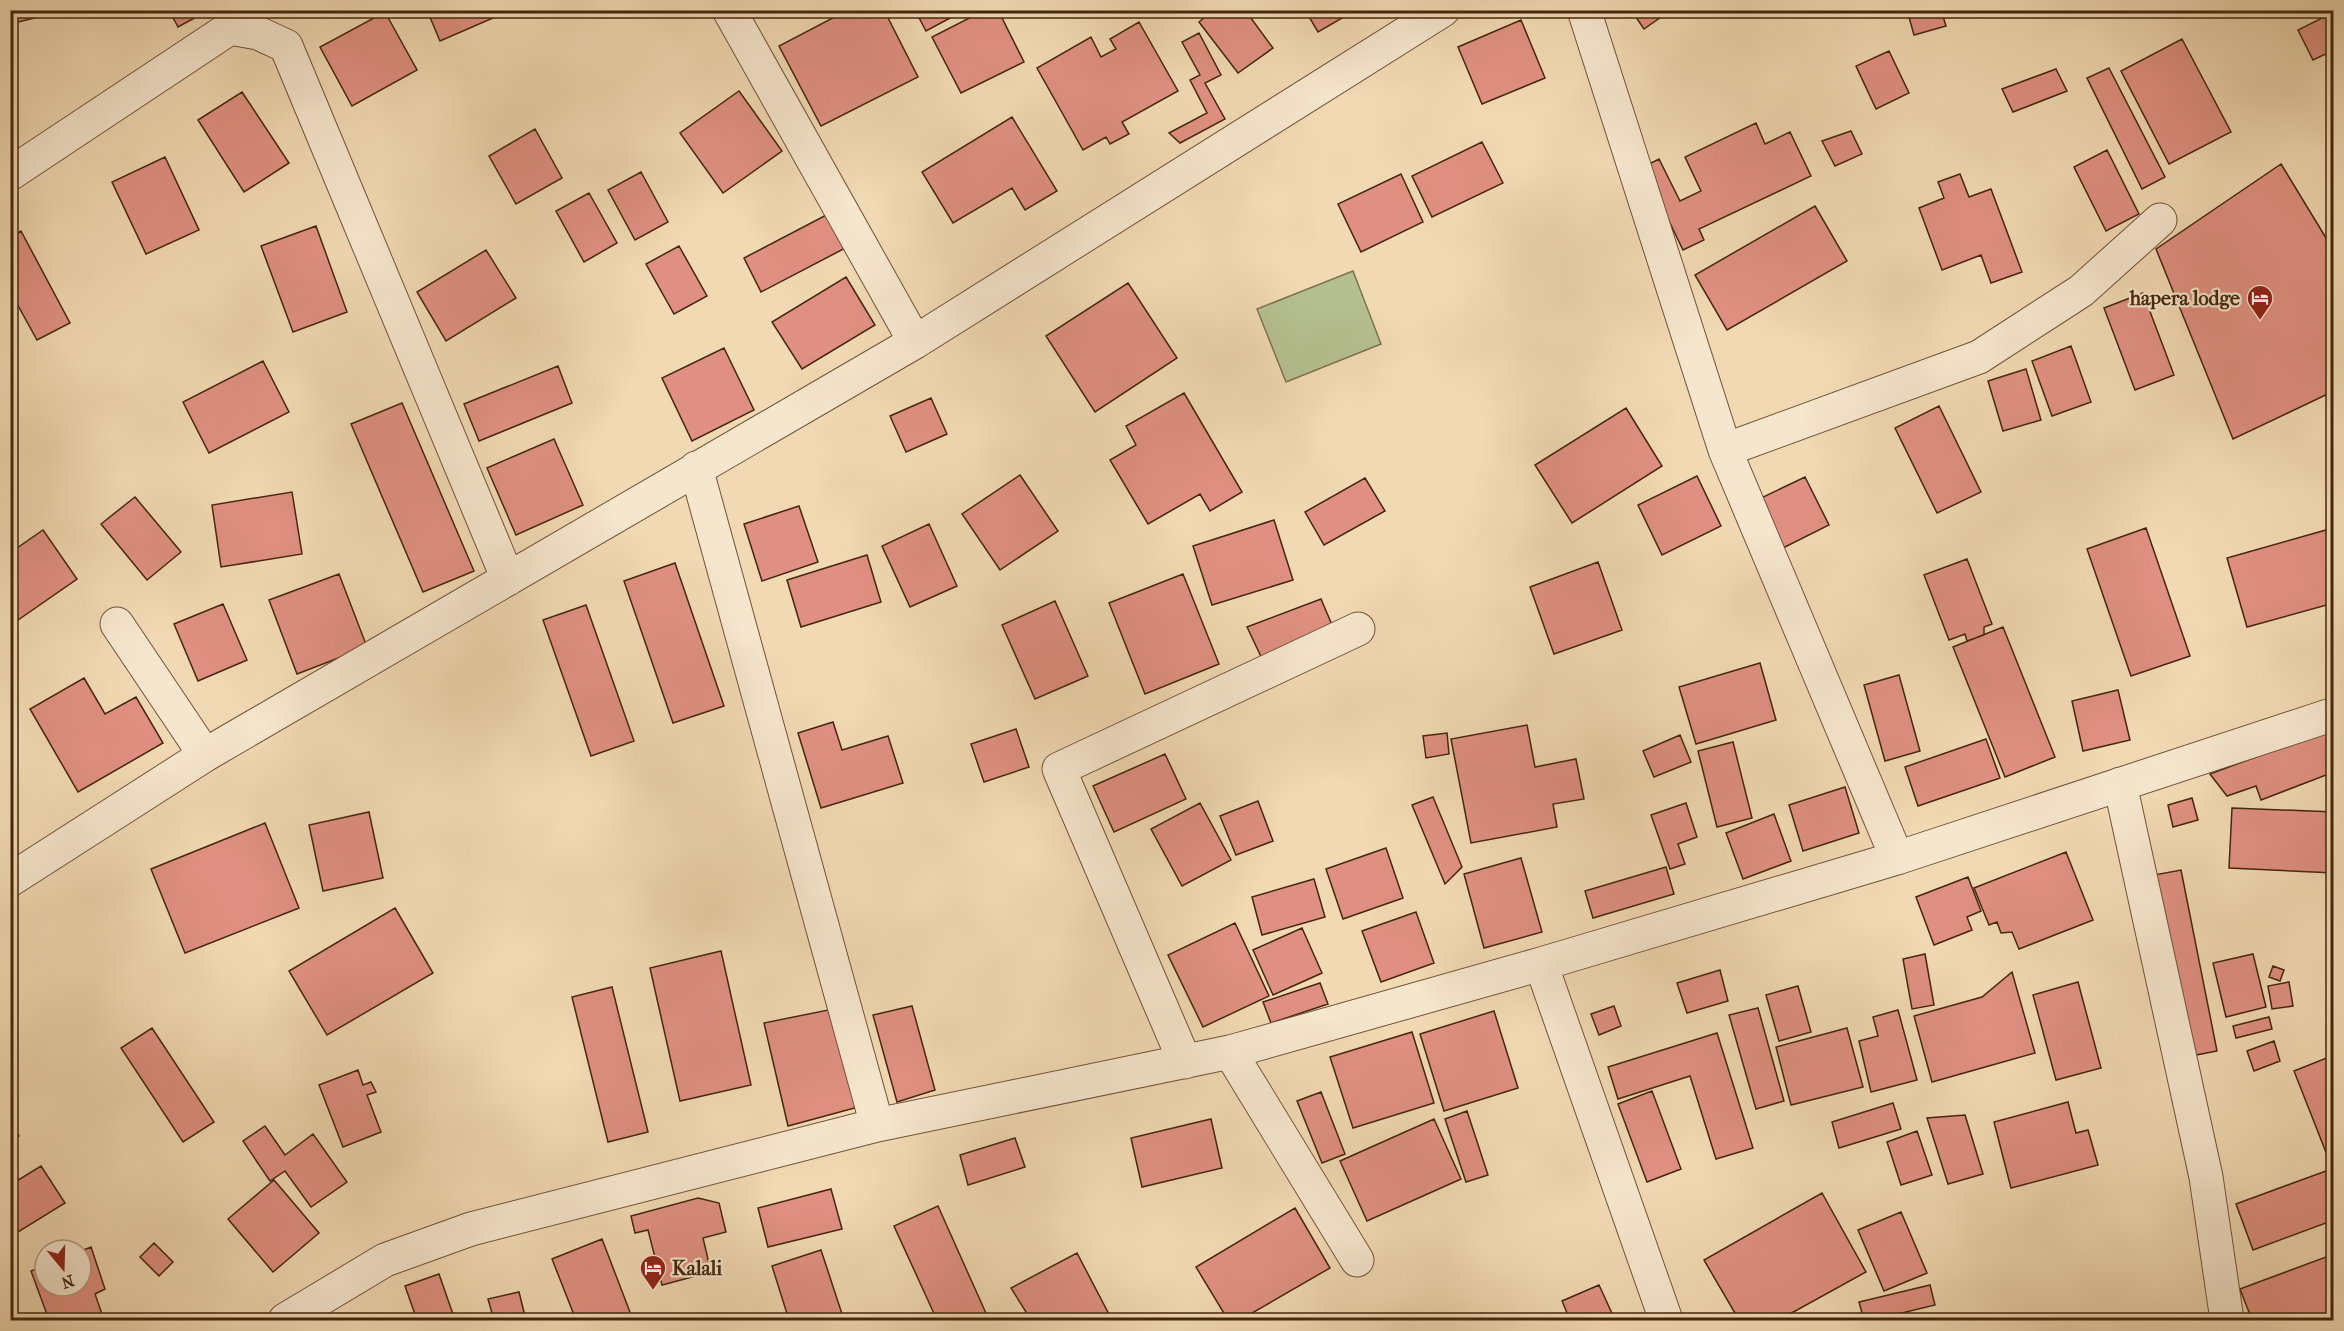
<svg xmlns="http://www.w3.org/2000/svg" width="2344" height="1331" viewBox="0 0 2344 1331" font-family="'IM FELL French Canon',serif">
<rect width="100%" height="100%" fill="#f1d9b3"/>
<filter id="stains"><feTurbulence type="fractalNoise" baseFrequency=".00333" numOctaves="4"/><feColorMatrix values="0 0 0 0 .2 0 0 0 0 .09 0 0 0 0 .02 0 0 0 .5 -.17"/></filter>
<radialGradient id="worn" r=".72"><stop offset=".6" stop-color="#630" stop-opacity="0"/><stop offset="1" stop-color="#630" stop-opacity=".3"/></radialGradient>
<path fill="#b5c090" stroke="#7d734e" stroke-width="1.5" d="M1353,271L1381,344L1286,382L1257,309Z"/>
<path fill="#e09082" stroke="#45260d" stroke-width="1.5" d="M10,10H54L55,13L10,24Z
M169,10H209L178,27Z
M427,10H509V11L440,41Z
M848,10H884L918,77L821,126L779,46Z
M915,10H965L926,31Z
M985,10H998L1024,62L961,93L932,37Z
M1213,10H1245L1273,48L1238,73L1199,22Z
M1305,10H1356L1318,32Z
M1631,10H1671L1644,29Z
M1907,10H1941L1946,26L1914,35Z
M385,12L417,70L352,106L320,47Z
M2334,12V50L2313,60L2298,30Z
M1521,20L1545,78L1482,104L1458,47Z
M1139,22L1178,91L1122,122L1129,134L1110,144L1106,137L1083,150L1037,68L1091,37L1101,57L1116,49L1110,39Z
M1199,33L1221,75L1205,83L1225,119L1180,143L1169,133L1207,113L1190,80L1200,75L1182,42Z
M2182,39L2231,132L2169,164L2121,71Z
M1889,51L1909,93L1876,109L1856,66Z
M2109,68L2165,177L2142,189L2087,78Z
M2056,69L2067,91L2013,112L2002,89Z
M739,91L782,151L723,193L680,133Z
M242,92L289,163L244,192L198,120Z
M1012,117L1057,191L1025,210L1012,188L953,223L922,172Z
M1756,123L1765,144L1790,132L1811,176L1699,229L1704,240L1683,250L1643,167L1659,159L1680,201L1701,191L1685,157Z
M535,129L562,178L516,204L489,156Z
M1851,131L1862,154L1835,166L1822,141Z
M1482,142L1503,183L1432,217L1412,176Z
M2107,150L2139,214L2106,231L2074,167Z
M165,157L199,230L146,254L112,182Z
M2281,164L2334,251V391L2233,439L2156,249Z
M641,172L668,222L635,240L608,190Z
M1401,174L1423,222L1361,252L1338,204Z
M1960,174L1969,197L1991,189L2022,272L1991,283L1981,255L1942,270L1919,208L1944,198L1938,182Z
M589,193L617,243L584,262L556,211Z
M1815,206L1847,261L1727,330L1695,275Z
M832,212L853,244L761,292L744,258Z
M316,226L347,312L293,332L261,246Z
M21,231L70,323L37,340L10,291V237Z
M679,246L707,296L674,314L646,264Z
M486,250L516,298L446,341L417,292Z
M846,277L875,325L802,369L772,322Z
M1128,283L1177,358L1095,412L1046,336Z
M2143,293L2174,375L2135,390L2104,308Z
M2071,346L2091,402L2052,416L2032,361Z
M724,348L754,410L692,441L662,378Z
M263,361L289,412L209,453L183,402Z
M558,366L572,403L479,441L464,404Z
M2026,369L2041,420L2003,431L1988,381Z
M1184,393L1242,492L1210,511L1200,494L1148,524L1110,460L1136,445L1126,426Z
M931,398L947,434L906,452L890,416Z
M402,403L474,571L423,592L351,424Z
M1939,406L1981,492L1937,513L1895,428Z
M1626,408L1662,466L1572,523L1535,465Z
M554,439L583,505L516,535L487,468Z
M1020,475L1058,531L1000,570L962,514Z
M1697,476L1721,526L1662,555L1638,505Z
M1805,477L1829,525L1783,548L1759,499Z
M1365,478L1385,511L1324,545L1305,512Z
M292,492L302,554L221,567L212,505Z
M135,497L181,552L147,580L101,524Z
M799,506L818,562L762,581L744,524Z
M1274,520L1293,580L1212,605L1193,546Z
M929,524L957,586L910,607L882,546Z
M2146,528L2190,656L2131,676L2087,549Z
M43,530L77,579L18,620L10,610V553Z
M2326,530L2334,558V603L2247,627L2227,558Z
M867,555L881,602L801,627L787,580Z
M1967,559L1992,624L1984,627V635L1967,641L1965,634L1949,640L1924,575Z
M1598,562L1622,630L1554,654L1530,587Z
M675,563L724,706L673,723L624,581Z
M339,574L367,647L297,674L269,600Z
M1183,574L1219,664L1145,694L1109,603Z
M1321,599L1335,632L1265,665L1247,627Z
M1055,601L1088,676L1035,699L1002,625Z
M223,604L247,660L198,681L174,624Z
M586,605L634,741L591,756L543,620Z
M2003,627L2055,757L2005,777L1953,647Z
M1760,663L1776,720L1696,744L1679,687Z
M1899,675L1920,751L1885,761L1864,685Z
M84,678L105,714L136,697L163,743L78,792L30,709Z
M2118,690L2130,740L2083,751L2072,701Z
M833,722L842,750L888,736L903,783L821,808L798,733Z
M1527,725L1535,767L1576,759L1584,799L1553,804L1557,827L1471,843L1451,739Z
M1016,729L1029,767L984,782L971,744Z
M2326,731L2334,750V772L2261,800L2256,786L2227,796L2210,774Z
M1447,733L1449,754L1426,758L1423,736Z
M1680,735L1691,762L1654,777L1643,751Z
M1986,739L2000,778L1918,806L1905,767Z
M1733,742L1752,818L1717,827L1698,751Z
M1165,754L1186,799L1114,832L1093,786Z
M1845,787L1859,833L1803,851L1789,805Z
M1433,797L1462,867L1445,884L1412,805Z
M2192,798L2198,820L2173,827L2168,805Z
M1258,801L1273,841L1236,855L1220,816Z
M1200,803L1231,860L1182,886L1151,829Z
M1686,803L1697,837L1678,844L1685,864L1670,869L1651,815Z
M2232,808L2334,812V873L2229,868Z
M369,812L383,878L323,891L309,825Z
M1774,814L1791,861L1743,879L1726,833Z
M265,823L299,908L185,953L151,869Z
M1386,848L1403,898L1343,919L1326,869Z
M2066,852L2093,920L2019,949L2012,932L2001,933L1997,922L1989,925L1974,888Z
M1521,858L1542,932L1484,948L1464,874Z
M1666,867L1674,894L1593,918L1585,891Z
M2181,870L2217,1051L2191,1056L2154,875Z
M1968,877L1981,911L1967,917L1972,930L1934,945L1916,897Z
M1314,879L1325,917L1262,935L1252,897Z
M395,908L433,973L327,1035L289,971Z
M1416,912L1434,963L1381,982L1362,931Z
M1235,923L1269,996L1203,1027L1168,955Z
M1302,928L1322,973L1273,995L1253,950Z
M721,951L751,1085L680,1101L650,968Z
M1925,954L1934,1005L1912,1009L1903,959Z
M2253,954L2266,1007L2226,1017L2213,963Z
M2273,966L2284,970L2280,981L2269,977Z
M1720,970L1728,1001L1687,1013L1677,983Z
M2012,972L2035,1053L1932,1082L1914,1016L1982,997Z
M2078,982L2101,1068L2056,1080L2033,995Z
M2289,982L2293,1006L2272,1009L2268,986Z
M1320,983L1328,1004L1271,1023L1263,1002Z
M1798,986L1811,1032L1779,1041L1766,995Z
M612,987L648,1132L608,1142L572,997Z
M912,1006L935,1090L897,1102L873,1015Z
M1614,1006L1621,1026L1599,1035L1591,1014Z
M1758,1008L1784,1101L1756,1109L1729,1015Z
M833,1009L862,1106L788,1126L764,1023Z
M1898,1010L1917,1080L1871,1092L1859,1041L1878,1036L1873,1017Z
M1494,1011L1518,1088L1444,1111L1420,1034Z
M2269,1017L2272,1029L2236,1038L2233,1026Z
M152,1028L214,1122L183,1142L121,1048Z
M1847,1028L1863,1087L1791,1105L1776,1047Z
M1412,1032L1434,1103L1353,1128L1330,1057Z
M1717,1033L1753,1148L1716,1159L1690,1076L1618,1099L1608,1067Z
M2274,1041L2280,1061L2254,1071L2247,1051Z
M2334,1055V1164L2331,1165L2294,1071Z
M358,1070L363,1085L371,1082L376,1092L367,1095L381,1132L343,1147L319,1085Z
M1652,1091L1681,1169L1647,1182L1618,1104Z
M1321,1092L1345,1154L1322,1163L1297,1101Z
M2068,1102L2076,1133L2088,1130L2098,1165L2011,1188L1994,1122Z
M1893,1103L1901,1129L1839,1148L1832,1122Z
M1467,1111L1488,1175L1466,1182L1445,1119Z
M1965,1115L1983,1174L1948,1184L1927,1118Z
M1211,1119L1222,1168L1142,1187L1131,1138Z
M1434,1119L1461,1179L1367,1221L1340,1161Z
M10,1120L19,1136L10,1141Z
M265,1126L285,1155L313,1134L347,1182L311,1207L285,1171L270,1181L243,1141Z
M1917,1131L1932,1175L1901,1185L1887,1142Z
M1015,1138L1025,1167L968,1185L960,1155Z
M41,1166L65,1203L10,1237V1185Z
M2334,1168V1220L2253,1250L2236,1204Z
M274,1180L319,1233L273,1272L228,1219Z
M831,1189L842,1229L768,1247L758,1208Z
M1822,1193L1866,1272L1779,1320H1739L1704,1260Z
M698,1198L719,1203L726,1232L703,1238L711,1272L662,1285L648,1230L635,1233L631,1216Z
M938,1206L989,1320H937L894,1226Z
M1295,1208L1330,1268L1240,1320H1228L1196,1267Z
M1901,1212L1927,1273L1884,1291L1858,1230Z
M602,1239L633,1320H576L552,1259Z
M154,1243L173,1262L159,1276L140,1257Z
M91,1247L105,1289L95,1294L104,1320H49L31,1271L45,1266V1286H81V1251Z
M821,1250L844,1320H789L772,1266Z
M1077,1253L1112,1320H1031L1011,1288Z
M2334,1254V1320H2252L2240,1289Z
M439,1274L455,1320H417L405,1286Z
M1599,1285L1615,1320H1570L1562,1301Z
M1930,1285L1935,1305L1873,1320H1864L1859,1302Z
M519,1292L526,1320H494L488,1299Z
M1483,1313L1487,1320H1469Z
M1370,1314L1374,1320H1359Z"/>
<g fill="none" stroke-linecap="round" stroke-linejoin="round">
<g stroke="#705336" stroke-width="35">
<path id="street" d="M729,10L915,342
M1584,10L1725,450L1897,858
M10,174L230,28L258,33L286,46L508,579
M1725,450L1979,357L2081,291L2160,220
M696,468L877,1125
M117,624L205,755
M2120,784L2206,1177L2227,1320
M10,880L205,755L915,342L1443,10
M1541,964L1666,1320
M1230,1052L1357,1260
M1185,1062L1059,769L1358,629
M285,1320L385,1260L471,1229L877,1125L1230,1052L1541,964L1897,858L2334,714"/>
</g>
<use href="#street" stroke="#f6e6ce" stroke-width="33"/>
</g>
<defs>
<g id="hotel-pin" transform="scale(1.35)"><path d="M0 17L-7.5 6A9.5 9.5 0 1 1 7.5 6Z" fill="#8f2418" stroke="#f6e6ce"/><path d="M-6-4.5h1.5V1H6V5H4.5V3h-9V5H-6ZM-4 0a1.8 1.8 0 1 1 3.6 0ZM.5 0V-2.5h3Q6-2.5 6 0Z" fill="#fff"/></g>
</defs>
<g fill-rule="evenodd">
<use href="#hotel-pin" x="2260" y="298"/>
<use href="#hotel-pin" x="653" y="1268"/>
</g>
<g text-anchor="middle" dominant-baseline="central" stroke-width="4.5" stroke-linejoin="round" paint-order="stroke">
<g font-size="20" font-weight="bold" fill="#45260d" stroke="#f6e6ce" text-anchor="end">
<text x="2240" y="298">hapera lodge</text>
<text x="672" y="1268" text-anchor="start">Kalali</text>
</g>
</g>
<rect width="2344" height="1331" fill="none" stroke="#f1d9b3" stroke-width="36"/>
<rect x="12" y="12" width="2320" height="1307" fill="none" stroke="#45260d" stroke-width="3"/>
<rect x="18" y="18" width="2308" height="1295" fill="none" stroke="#45260d" stroke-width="1.5"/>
<g transform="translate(63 1268) rotate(161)"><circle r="28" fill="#f6e6ce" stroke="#af9981" stroke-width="1.5"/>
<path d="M0-4.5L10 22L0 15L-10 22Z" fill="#8f2418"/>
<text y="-9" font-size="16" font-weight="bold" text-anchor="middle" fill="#45260d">N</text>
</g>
<rect width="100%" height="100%" filter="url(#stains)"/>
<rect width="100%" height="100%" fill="url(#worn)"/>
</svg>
